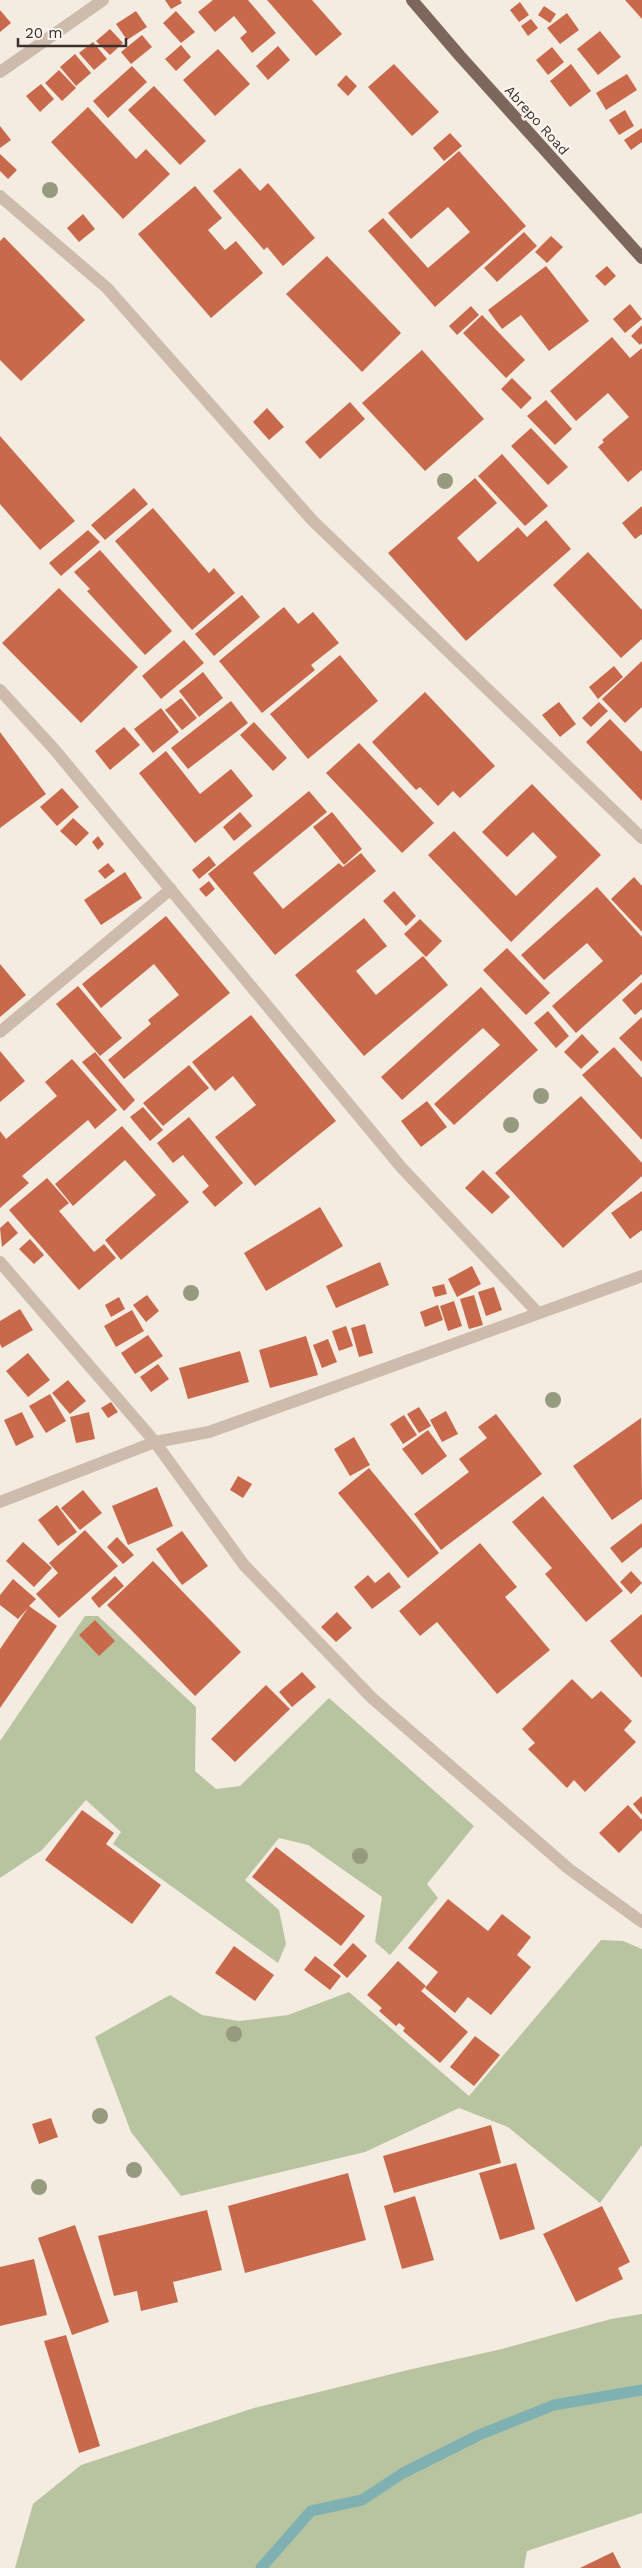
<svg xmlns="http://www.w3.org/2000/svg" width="642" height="2568" viewBox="0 0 642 2568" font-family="'Work Sans',sans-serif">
<rect width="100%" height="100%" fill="#f4ebe1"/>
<path fill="#b8c4a0" d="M85,1616H98L196,1707L195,1771L216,1789L240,1786L329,1698L474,1826L427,1884L438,1898L390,1955L375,1942L382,1897L308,1845L279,1838L245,1880L279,1910L286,1944L278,1963L113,1844L121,1832L86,1800L42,1850L0,1878V1741Z
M601,1940L623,1941L642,1949V2145L600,2203L508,2127L459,2108L365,2152L181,2196L131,2132L95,2037L170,1995L202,2015L239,2021L288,2015L349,1992L469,2096Z
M642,2314V2513L527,2551L524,2568H15L33,2504L81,2465L254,2408L408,2370L502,2349L611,2319Z"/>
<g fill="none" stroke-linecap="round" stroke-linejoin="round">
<path stroke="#7fb0b2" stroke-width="11" d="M261,2568L311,2511L362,2500L403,2473L479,2435L554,2405L642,2390"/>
</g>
<path fill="#c8694b" d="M165,0H180L182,3L171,9Z
M213,0H248L276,33L252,53L240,38L247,32L234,16L215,32L198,12Z
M267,0H312L342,34L316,56Z
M625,0H642V19Z
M520,2L529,15L519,22L510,10Z
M544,6L556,14L550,23L538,15Z
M0,10L11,23L0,32Z
M136,11L147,27L127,40L116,24Z
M176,11L195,32L181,43L163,23Z
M567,13L579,30L560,44L547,28Z
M531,19L538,28L528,36L521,26Z
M110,29L123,43L110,55L96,41Z
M600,31L621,57L598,75L577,49Z
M142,35L152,47L131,64L121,52Z
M93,42L107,59L94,70L79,53Z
M181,45L191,57L176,71L165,59Z
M278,46L290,60L268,80L256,66Z
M552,47L564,62L548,75L536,60Z
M218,49L250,84L215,116L183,80Z
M75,54L91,73L76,86L60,67Z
M394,64L439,112L412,136L368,87Z
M571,64L591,91L570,107L550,81Z
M132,66L147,82L108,118L93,101Z
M59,70L76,88L62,101L45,83Z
M627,74L637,90L606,110L596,93Z
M346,75L357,86L348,96L337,85Z
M41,84L54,99L40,112L26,96Z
M154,86L206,141L180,165L128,110Z
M88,107L136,159L146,149L170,174L123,219L51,142Z
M625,110L634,126L619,135L609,120Z
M0,126L11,140L0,148Z
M642,128V142L631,150L624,140Z
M450,133L462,146L444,161L433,148Z
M459,151L526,226L435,307L368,231L383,218L428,268L470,232L448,207L411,239L388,213Z
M0,154L17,170L8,179L0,171Z
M240,168L260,191L268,183L315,238L283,266L267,247L264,250L213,191Z
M195,186L222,218L208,230L225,250L236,241L263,273L211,318L138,234Z
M83,214L95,229L79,242L67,228Z
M524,232L537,246L497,282L484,268Z
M551,236L563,247L547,263L535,252Z
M4,237L85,320L21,381L0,360V241Z
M327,256L401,333L362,372L286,294Z
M546,266L589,321L549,351L521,315L502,329L488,310Z
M607,266L616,276L605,286L595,276Z
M630,304L642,319L625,333L613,319Z
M471,306L479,315L457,335L449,326Z
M482,315L525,360L506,378L463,333Z
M642,325V343L640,345L631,336Z
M612,337L630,358L642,348V470L628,482L598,447L604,442L602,440L629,417L608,393L576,421L550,391Z
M422,350L484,419L425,471L362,403Z
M512,378L532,398L521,409L501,389Z
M546,400L572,429L555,445L527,416Z
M350,402L365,419L320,459L305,442Z
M267,408L284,427L269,440L253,422Z
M531,428L568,467L548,485L511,446Z
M0,436L75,521L40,550L0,504Z
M502,454L548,506L525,526L478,476Z
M475,478L497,503L457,538L478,562L518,527L527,537L546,520L571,549L466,641L388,553Z
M134,488L148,504L105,540L91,525Z
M642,506V534L635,539L622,523Z
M153,508L209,573L214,568L235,593L192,630L115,541Z
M88,530L100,542L61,576L49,563Z
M100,550L172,631L145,655L87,591L90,589L74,572Z
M588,552L642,610V639L621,658L553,585Z
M59,588L138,667L81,723L2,643Z
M242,595L260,617L214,656L195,634Z
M284,607L298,624L313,612L339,643L311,665L315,670L262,713L219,661Z
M184,640L204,663L161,699L142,676Z
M340,655L378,701L308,759L270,714Z
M642,661V707L625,723L602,699Z
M614,666L623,677L598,699L589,687Z
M203,672L223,698L199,717L179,691Z
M425,692L495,766L460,798L453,791L438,806L420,787L416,790L372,742Z
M181,698L197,718L182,730L165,710Z
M231,701L248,723L188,769L171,748Z
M559,702L576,724L560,737L542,715Z
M599,702L608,711L591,727L582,718Z
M161,708L179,732L153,753L134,729Z
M610,719L642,752V801L586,742Z
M254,722L287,758L273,771L240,735Z
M124,727L140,745L110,770L95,751Z
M0,732L46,794L0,828Z
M359,743L434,823L402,853L326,773Z
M166,751L200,794L231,769L253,796L195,843L139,773Z
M532,784L601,855L511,942L428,855L454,831L516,896L557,857L533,832L507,857L482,832Z
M62,788L79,807L57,826L40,807Z
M309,791L327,812L253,873L283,909L339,863L343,867L361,853L376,871L275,955L208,874Z
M240,812L252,826L234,841L223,827Z
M332,812L362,849L344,865L313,827Z
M73,818L89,833L76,846L60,831Z
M98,836L104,844L98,850L92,842Z
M209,856L216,865L199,879L192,870Z
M108,863L115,871L105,879L98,871Z
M125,872L142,898L101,925L84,900Z
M634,877L642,886V932L611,899Z
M209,881L215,889L206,897L199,889Z
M597,887L642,937V974L576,1033L552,1006L603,961L587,943L544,980L521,955Z
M394,891L416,916L406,926L383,901Z
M166,916L230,993L124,1079L108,1060L151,1024L148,1020L179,995L154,964L101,1008L82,984Z
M364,918L387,946L356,971L376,995L423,956L448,985L364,1056L295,975Z
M420,919L442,941L426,957L404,934Z
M507,948L550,993L526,1015L483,970Z
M0,964L26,995L0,1017Z
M642,982V1009L635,1015L622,1000Z
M78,986L122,1038L100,1056L56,1004Z
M481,987L538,1050L454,1125L434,1104L500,1045L483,1028L402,1100L381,1077Z
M548,1011L569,1036L556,1048L534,1023Z
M251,1015L336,1121L255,1186L215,1137L256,1105L233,1076L215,1091L192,1062Z
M642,1017V1062L619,1038Z
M582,1034L599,1052L581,1069L564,1052Z
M614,1047L642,1078V1140L582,1075Z
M0,1051L25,1081L0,1102Z
M95,1052L135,1100L124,1111L82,1062Z
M72,1059L117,1110L95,1129L88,1120L22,1176L29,1183L0,1208V1131L6,1139L57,1096L45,1082Z
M189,1065L209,1088L163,1126L143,1103Z
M581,1096L642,1163V1176L563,1248L495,1173Z
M427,1101L447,1127L421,1147L401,1121Z
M143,1107L163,1130L150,1141L130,1117Z
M189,1117L243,1183L215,1207L202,1192L209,1186L183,1155L173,1163L157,1143Z
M122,1126L189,1202L121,1260L105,1240L156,1195L125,1160L73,1206L55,1184Z
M483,1170L510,1197L492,1214L465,1188Z
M47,1178L69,1203L59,1211L94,1252L104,1244L116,1258L79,1290L9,1210Z
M642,1191V1230L630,1239L611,1213Z
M320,1207L343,1246L266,1291L244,1253Z
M8,1221L18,1233L2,1247L0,1228Z
M30,1239L44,1255L34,1264L19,1249Z
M380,1262L389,1285L336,1308L326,1286Z
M472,1266L481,1284L457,1297L448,1279Z
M444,1284L447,1294L435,1297L432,1287Z
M494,1287L502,1310L486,1316L478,1292Z
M147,1295L159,1311L146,1322L133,1305Z
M474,1295L483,1325L469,1329L460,1299Z
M119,1297L125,1309L111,1317L105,1305Z
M454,1301L462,1326L448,1331L440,1306Z
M438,1305L443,1320L425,1327L420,1312Z
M20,1309L33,1330L2,1348L0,1344V1321Z
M132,1310L144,1331L116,1347L104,1326Z
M365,1324L373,1353L359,1357L351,1328Z
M346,1326L353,1346L339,1351L332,1331Z
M148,1335L163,1356L135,1374L121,1353Z
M306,1336L318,1375L270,1388L259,1350Z
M328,1339L337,1362L322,1368L313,1345Z
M240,1351L249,1382L188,1399L179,1368Z
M28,1353L50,1380L28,1397L6,1371Z
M158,1364L169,1379L151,1392L140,1377Z
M68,1380L86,1401L70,1414L52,1393Z
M50,1394L66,1421L46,1433L29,1406Z
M111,1402L118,1412L108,1418L101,1408Z
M419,1407L431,1426L419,1433L407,1414Z
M446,1411L458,1434L442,1442L430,1420Z
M22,1412L34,1437L16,1446L4,1420Z
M89,1412L95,1439L76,1443L70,1417Z
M496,1414L542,1474L441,1550L414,1514L469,1472L459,1459L487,1438L478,1427Z
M404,1415L417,1435L403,1444L390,1424Z
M641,1418L642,1499L612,1520L573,1466Z
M428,1430L447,1456L422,1475L402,1449Z
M354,1437L370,1465L350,1476L334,1449Z
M369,1468L439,1553L408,1578L338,1493Z
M238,1476L252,1484L243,1498L230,1490Z
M157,1487L173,1526L128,1545L112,1506Z
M83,1490L102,1513L80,1530L61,1508Z
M543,1496L623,1591L586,1622L545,1574L552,1568L512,1522Z
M57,1505L77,1532L58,1546L38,1520Z
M642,1523V1547L622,1563L610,1548Z
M85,1530L118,1566L59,1618L36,1594L58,1573L49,1563Z
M182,1531L208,1566L182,1585L156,1549Z
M117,1537L134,1555L123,1564L107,1547Z
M23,1542L52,1568L34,1587L6,1561Z
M480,1543L517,1587L505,1597L550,1650L497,1694L437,1622L420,1636L399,1611Z
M153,1561L241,1652L195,1696L107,1605Z
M631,1571L642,1583L631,1594L620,1582Z
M389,1572L401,1587L372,1609L354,1587L368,1575L375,1583Z
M115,1576L124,1586L99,1608L91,1598Z
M13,1579L36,1599L29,1606L57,1626L0,1708V1649L28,1608L18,1619L0,1605V1595Z
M337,1612L352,1628L336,1642L321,1627Z
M642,1614V1678L610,1641Z
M95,1620L115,1641L99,1656L79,1635Z
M302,1672L316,1687L292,1707L279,1692Z
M572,1679L592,1699L601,1691L632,1721L624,1730L636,1742L585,1792L574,1780L567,1788L528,1749L535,1743L522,1729Z
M266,1685L290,1709L235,1762L211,1739Z
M642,1796V1815L633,1804Z
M628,1805L642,1820V1830L619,1853L599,1833Z
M82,1810L114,1833L106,1844L161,1885L132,1924L45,1860Z
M276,1847L365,1916L341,1946L252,1877Z
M448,1899L488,1931L502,1914L531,1937L517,1955L531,1967L491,2015L468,1997L455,2013L425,1988L438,1972L408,1948Z
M353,1943L367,1956L347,1978L333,1965Z
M234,1946L274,1975L255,2001L215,1973Z
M315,1956L341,1976L330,1990L304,1970Z
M398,1961L426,1986L421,1991L468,2032L440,2063L403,2031L405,2028L399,2023L396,2026L379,2011L382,2008L367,1995Z
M475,2036L500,2055L474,2086L450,2067Z
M51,2118L58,2137L39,2144L32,2124Z
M491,2125L501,2163L394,2193L383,2156Z
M516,2163L535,2229L500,2240L479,2173Z
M348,2173L366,2240L245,2273L228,2206Z
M415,2196L434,2260L402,2269L384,2206Z
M602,2206L630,2262L618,2268L623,2279L576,2302L543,2234Z
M207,2210L222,2270L173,2282L178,2302L141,2311L137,2291L114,2296L98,2236Z
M75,2225L109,2322L72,2335L38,2238Z
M34,2259L47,2315L0,2326V2267Z
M66,2335L100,2446L79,2453L44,2341Z
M613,2552L621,2568H580Z"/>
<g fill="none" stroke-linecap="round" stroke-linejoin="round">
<path stroke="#cdbbac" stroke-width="12" d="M0,72L103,0
M0,196L107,288L312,520L642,838
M0,690L54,749L401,1167L538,1313
M0,1032L171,889
M0,1262L155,1442L244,1565L372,1698L569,1869L642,1922
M0,1502L155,1442L209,1432L642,1276"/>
<path stroke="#7d675c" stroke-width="12" d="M412,0L460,56L642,258"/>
</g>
<g fill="#969b7f">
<circle cx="50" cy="190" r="8"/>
<circle cx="445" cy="481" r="8"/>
<circle cx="541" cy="1096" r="8"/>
<circle cx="511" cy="1125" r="8"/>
<circle cx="191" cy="1293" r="8"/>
<circle cx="553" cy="1400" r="8"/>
<circle cx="360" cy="1856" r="8"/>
<circle cx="234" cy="2034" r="8"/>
<circle cx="100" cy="2116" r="8"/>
<circle cx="134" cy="2170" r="8"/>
<circle cx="39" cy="2187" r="8"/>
</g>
<g text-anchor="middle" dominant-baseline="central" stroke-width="5" stroke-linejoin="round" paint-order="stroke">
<g font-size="14" fill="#3b302b" stroke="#fbf5ee">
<text transform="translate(537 120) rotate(48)">Abrepo Road</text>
</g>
</g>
<path d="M18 38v8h108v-8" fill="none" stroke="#3b302b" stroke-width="2.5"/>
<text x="25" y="38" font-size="15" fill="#3b302b" stroke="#fbf5ee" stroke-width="4" paint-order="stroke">20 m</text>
</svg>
